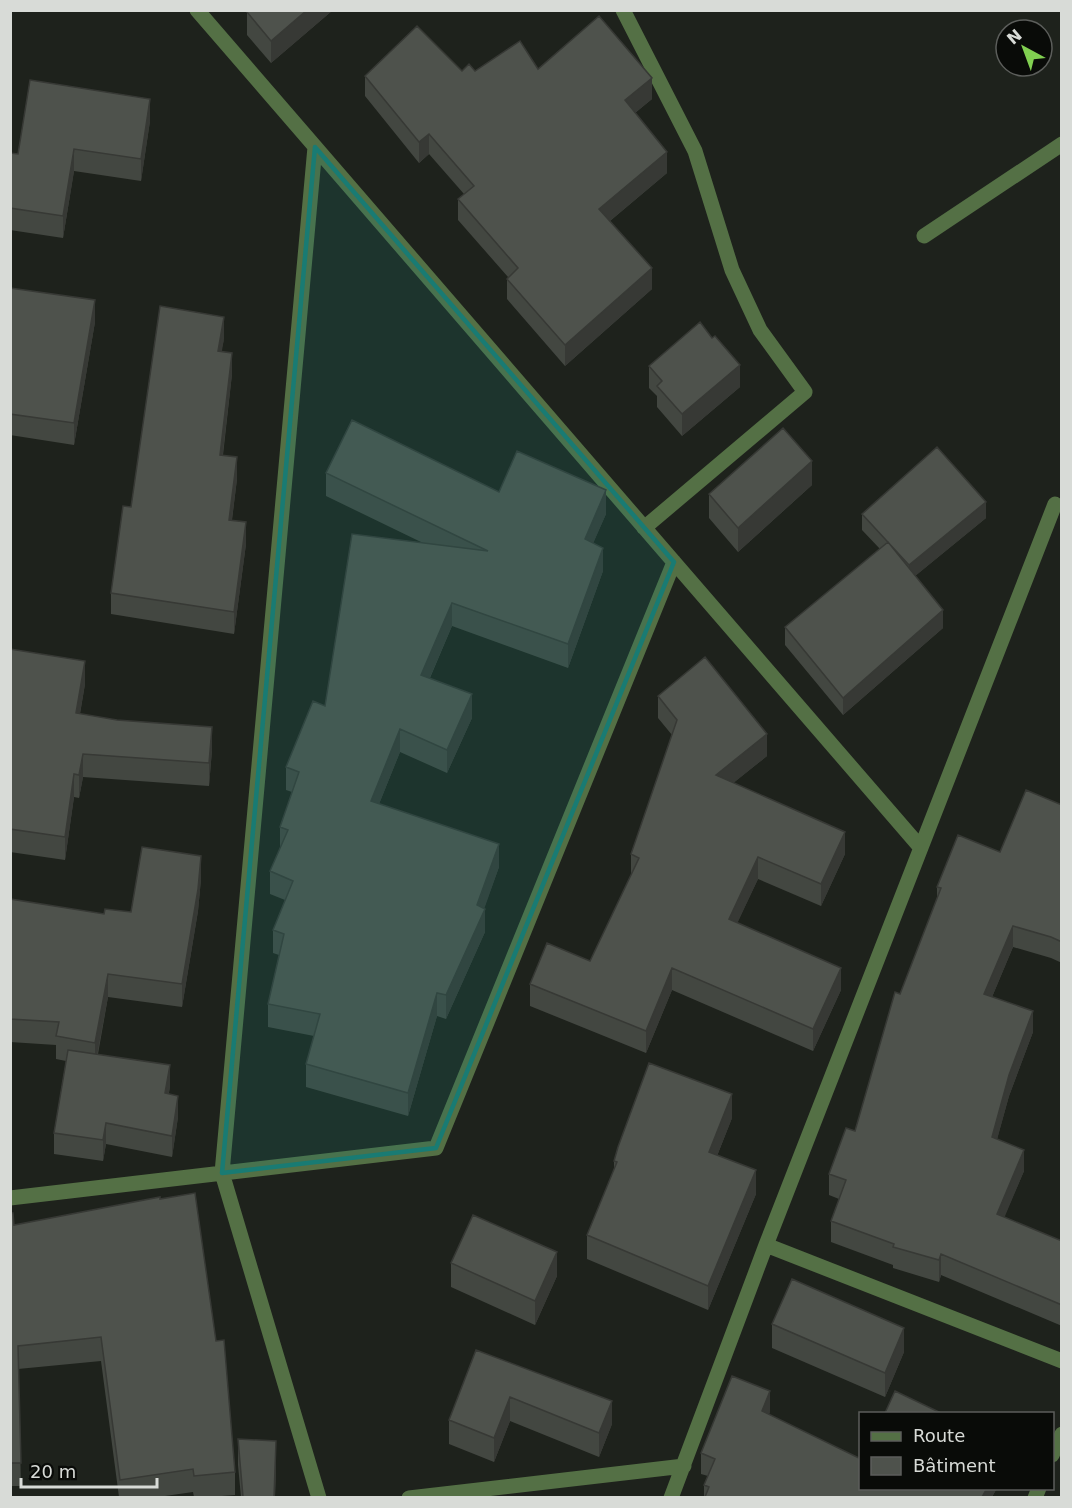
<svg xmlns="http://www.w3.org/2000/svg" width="1072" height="1508" viewBox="0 0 1072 1508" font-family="'DejaVu Sans',sans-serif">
<rect width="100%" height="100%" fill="#1e221c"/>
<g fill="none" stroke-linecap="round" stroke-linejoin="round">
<path stroke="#547045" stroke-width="15" d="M197,10L921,848
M623,10L695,151L732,270L760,330L805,392L644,528
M315,147L222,1173L319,1498
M924,236L1062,144
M10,1198L436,1148L674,562
M766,1245L1062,1361
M1052,1455L1062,1434
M409,1498L684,1466
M671,1498L766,1245L1055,504
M1035,1498L1039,1488"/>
</g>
<path fill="#434741" d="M333,10L271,63L247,35V12Z
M538,69L652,99L635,113L667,173L610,221L652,289L565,366L507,299V279L508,277L458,220V199L464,194L429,154L419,163L365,96V76L462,71Z
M150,121L141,181L74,171L63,238L10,230V153L18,154Z
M10,288L95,322L74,445L10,435Z
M224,339L221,352L232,374L223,455L237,479L232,520L246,544L234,634L111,614V593L131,507Z
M649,366L740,387L682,436L657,407V396L649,388Z
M326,473L499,492L606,514L593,543L603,571L568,668L452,626L430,678L472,718L447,773L400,752L379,804L499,867L484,908L485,932L446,1019L437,1016L408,1116L306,1087V1064L314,1036L268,1027V1004L279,955L273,953V930L285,900L270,894V871L280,849V827L292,792L286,790V767L325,706L423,543L326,496Z
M812,485L738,552L709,518V494Z
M862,514L986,518L915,576L943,628L843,715L785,645V627L880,549L862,530Z
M10,649L85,684L80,714L212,750L209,786L83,777L79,798L74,797L65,860L10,852Z
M658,696L767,756L733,783L845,854L821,906L758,879L737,923L841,990L813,1051L672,990L646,1053L530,1006V984L590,961L631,876V854L672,735L658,718Z
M1062,805V963L1051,958L1013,947L992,997L1033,1032L1009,1096L997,1139L1024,1171L1004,1217L1062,1241V1326L941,1275L939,1282L893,1268V1265L831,1242V1221L839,1199L829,1195V1174L855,1131L900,994L937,899V887L1000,852Z
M201,879L198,911L182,1007L108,997L98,1054L170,1086L169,1093L178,1117L172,1157L106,1144L103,1161L54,1154V1133L66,1061L56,1059V1045L10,1042V899L104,914L131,912Z
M732,1118L717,1156L756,1194L708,1310L587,1259V1235L614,1170V1161Z
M160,1199L235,1472V1495L209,1497H194L193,1492L158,1497H119L101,1361L18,1369L21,1486H10V1213L14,1225Z
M451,1263L557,1276L535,1325L451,1287Z
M772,1324L904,1352L885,1397L772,1348Z
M476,1350L612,1424L599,1457L510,1421L494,1462L449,1444V1420Z
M770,1411L769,1415L861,1488H997L992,1497H704V1485L708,1476L701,1474V1453Z
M238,1439L276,1466L275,1497H241L238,1465Z"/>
<path fill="#373935" d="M307,10H333L271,63V41Z
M652,78V99L625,121V100Z
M150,99V121L141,181V159Z
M429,134V154L419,163V142Z
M74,149V171L63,238V216Z
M667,152V173L599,230V209Z
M652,268V289L565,366V345Z
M95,300V322L74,445V423Z
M224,317V339L218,373V351Z
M232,353V374L220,477V455Z
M740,365V387L682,436V414Z
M237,457V479L229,542V520Z
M812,461V485L738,552V528Z
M606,490V514L585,562V539Z
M986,502V518L909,581V565Z
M246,522V544L234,634V612Z
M603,548V571L568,668V644Z
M452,603V626L421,698V675Z
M943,610V628L843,715V698Z
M85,661V684L76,736V713Z
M472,694V718L447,773V750Z
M212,727V750L209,786V763Z
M400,729V752L371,824V801Z
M767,734V756L716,797V775Z
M83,754V777L79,798V775Z
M74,774V797L65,860V837Z
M845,832V854L821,906V884Z
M499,844V867L481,918L485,909V932L446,1019V995Z
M201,856V879L198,911L182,1007V984Z
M758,857V879L729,941V919Z
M1013,926V947L984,1016V994Z
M672,968V990L646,1053V1031Z
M841,968V990L813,1051V1029Z
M108,974V997L95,1066V1043Z
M437,993V1016L408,1116V1093Z
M1033,1011V1032L1009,1096L992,1158V1137L1009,1075Z
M170,1065V1086L165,1114V1093Z
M732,1094V1118L709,1176V1152Z
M178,1096V1117L172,1157V1136Z
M106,1123V1144L103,1161V1140Z
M1024,1150V1171L997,1235V1214Z
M756,1170V1194L708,1310V1286Z
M557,1252V1276L535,1325V1301Z
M941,1254V1275L939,1282V1260Z
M904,1328V1352L885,1397V1373Z
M770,1391V1411L762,1431V1411Z
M510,1397V1421L494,1462V1438Z
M612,1401V1424L599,1457V1433Z
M276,1441V1466L275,1497H274Z
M987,1488H997L992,1497H982Z"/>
<path fill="#4e524c" stroke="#373935" stroke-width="1.5" d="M249,10H307L271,41L247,12Z
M599,16L652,78L625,100L667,152L599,209L652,268L565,345L507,279L518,268L458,199L474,186L429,134L419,142L365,76L417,26L462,71L469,64L475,71L520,41L538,69Z
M30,80L150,99L141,159L74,149L63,216L10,208V153L18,154Z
M10,288L95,300L74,423L10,414Z
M160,306L224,317L218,351L232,353L220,455L237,457L229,520L246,522L234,612L111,593L123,506L131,507Z
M700,322L712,338L715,336L740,365L682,414L657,386L662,381L649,366Z
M352,420L499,492L517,451L606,490L585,539L603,548L568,644L452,603L421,675L472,694L447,750L400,729L371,801L499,844L477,905L485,909L446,995L437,993L408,1093L306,1064L320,1014L268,1004L284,934L273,930L293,881L270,871L288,830L280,827L299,772L286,767L313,701L325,706L352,534L488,551L326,473Z
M783,428L812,461L738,528L709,494Z
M937,447L986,502L909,565L862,514Z
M888,542L943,610L843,698L785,627Z
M10,649L85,661L76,713L117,720L212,727L209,763L83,754L79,775L74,774L65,837L10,829Z
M705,657L767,734L716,775L845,832L821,884L758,857L729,919L841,968L813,1029L672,968L646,1031L530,984L547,943L590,961L639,858L631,854L677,720L658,696Z
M1026,790L1062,805V942L1051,937L1013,926L984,994L1033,1011L1009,1075L992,1137L1024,1150L997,1214L1062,1241V1305L941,1254L939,1260L893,1247L894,1244L831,1221L846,1180L829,1174L846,1128L855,1131L895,992L900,994L941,888L937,887L958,835L1000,852Z
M142,847L201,856L198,889L182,984L108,974L95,1043L56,1036L59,1022L10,1019V899L104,914L105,909L131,912Z
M68,1050L170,1065L165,1093L178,1096L172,1136L106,1123L103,1140L54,1133Z
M649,1063L732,1094L709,1152L756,1170L708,1286L587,1235L617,1162L614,1161L618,1147Z
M195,1193L216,1341L224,1340L235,1472L194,1476L193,1469L120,1480L101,1337L18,1346L21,1463H10V1213H13L14,1225L160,1197V1199Z
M473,1215L557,1252L535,1301L451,1263Z
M792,1279L904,1328L885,1373L772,1324Z
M476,1350L612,1401L599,1433L510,1397L494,1438L449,1420Z
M732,1376L770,1391L762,1411L861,1459V1488H987L982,1497H705L709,1487L704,1485L715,1459L701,1453Z
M895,1391L941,1413H885Z
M238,1439L276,1441L274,1497H243Z"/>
<path fill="#197b73" fill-opacity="0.2" stroke="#197b73" stroke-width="4.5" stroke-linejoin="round" d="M315,147L674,562L436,1148L222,1173Z"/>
<rect width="1072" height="1508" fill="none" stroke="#d8dbd7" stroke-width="24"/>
<rect x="859" y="1412" width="195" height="78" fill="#090b08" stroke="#5c5e5b" stroke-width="1.5"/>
<rect x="871" y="1432" width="30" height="9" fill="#547045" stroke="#5c5e5b" stroke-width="1.5"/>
<text x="913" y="1442" font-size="18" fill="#d8dbd7">Route</text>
<rect x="871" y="1457" width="30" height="18" fill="#4e524c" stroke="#5c5e5b" stroke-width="1.5"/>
<text x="913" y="1472" font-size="18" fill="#d8dbd7">Bâtiment</text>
<g transform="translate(1024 48) rotate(319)"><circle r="28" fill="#090b08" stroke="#5c5e5b" stroke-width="1.5"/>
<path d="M0-4.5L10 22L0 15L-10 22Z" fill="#81d051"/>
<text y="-9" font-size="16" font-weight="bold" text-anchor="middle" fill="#d8dbd7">N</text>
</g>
<path d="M21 1478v9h136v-9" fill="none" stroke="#d8dbd7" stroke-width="3"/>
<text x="30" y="1478" font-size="18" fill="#d8dbd7" stroke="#090b08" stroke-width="4.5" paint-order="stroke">20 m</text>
</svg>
